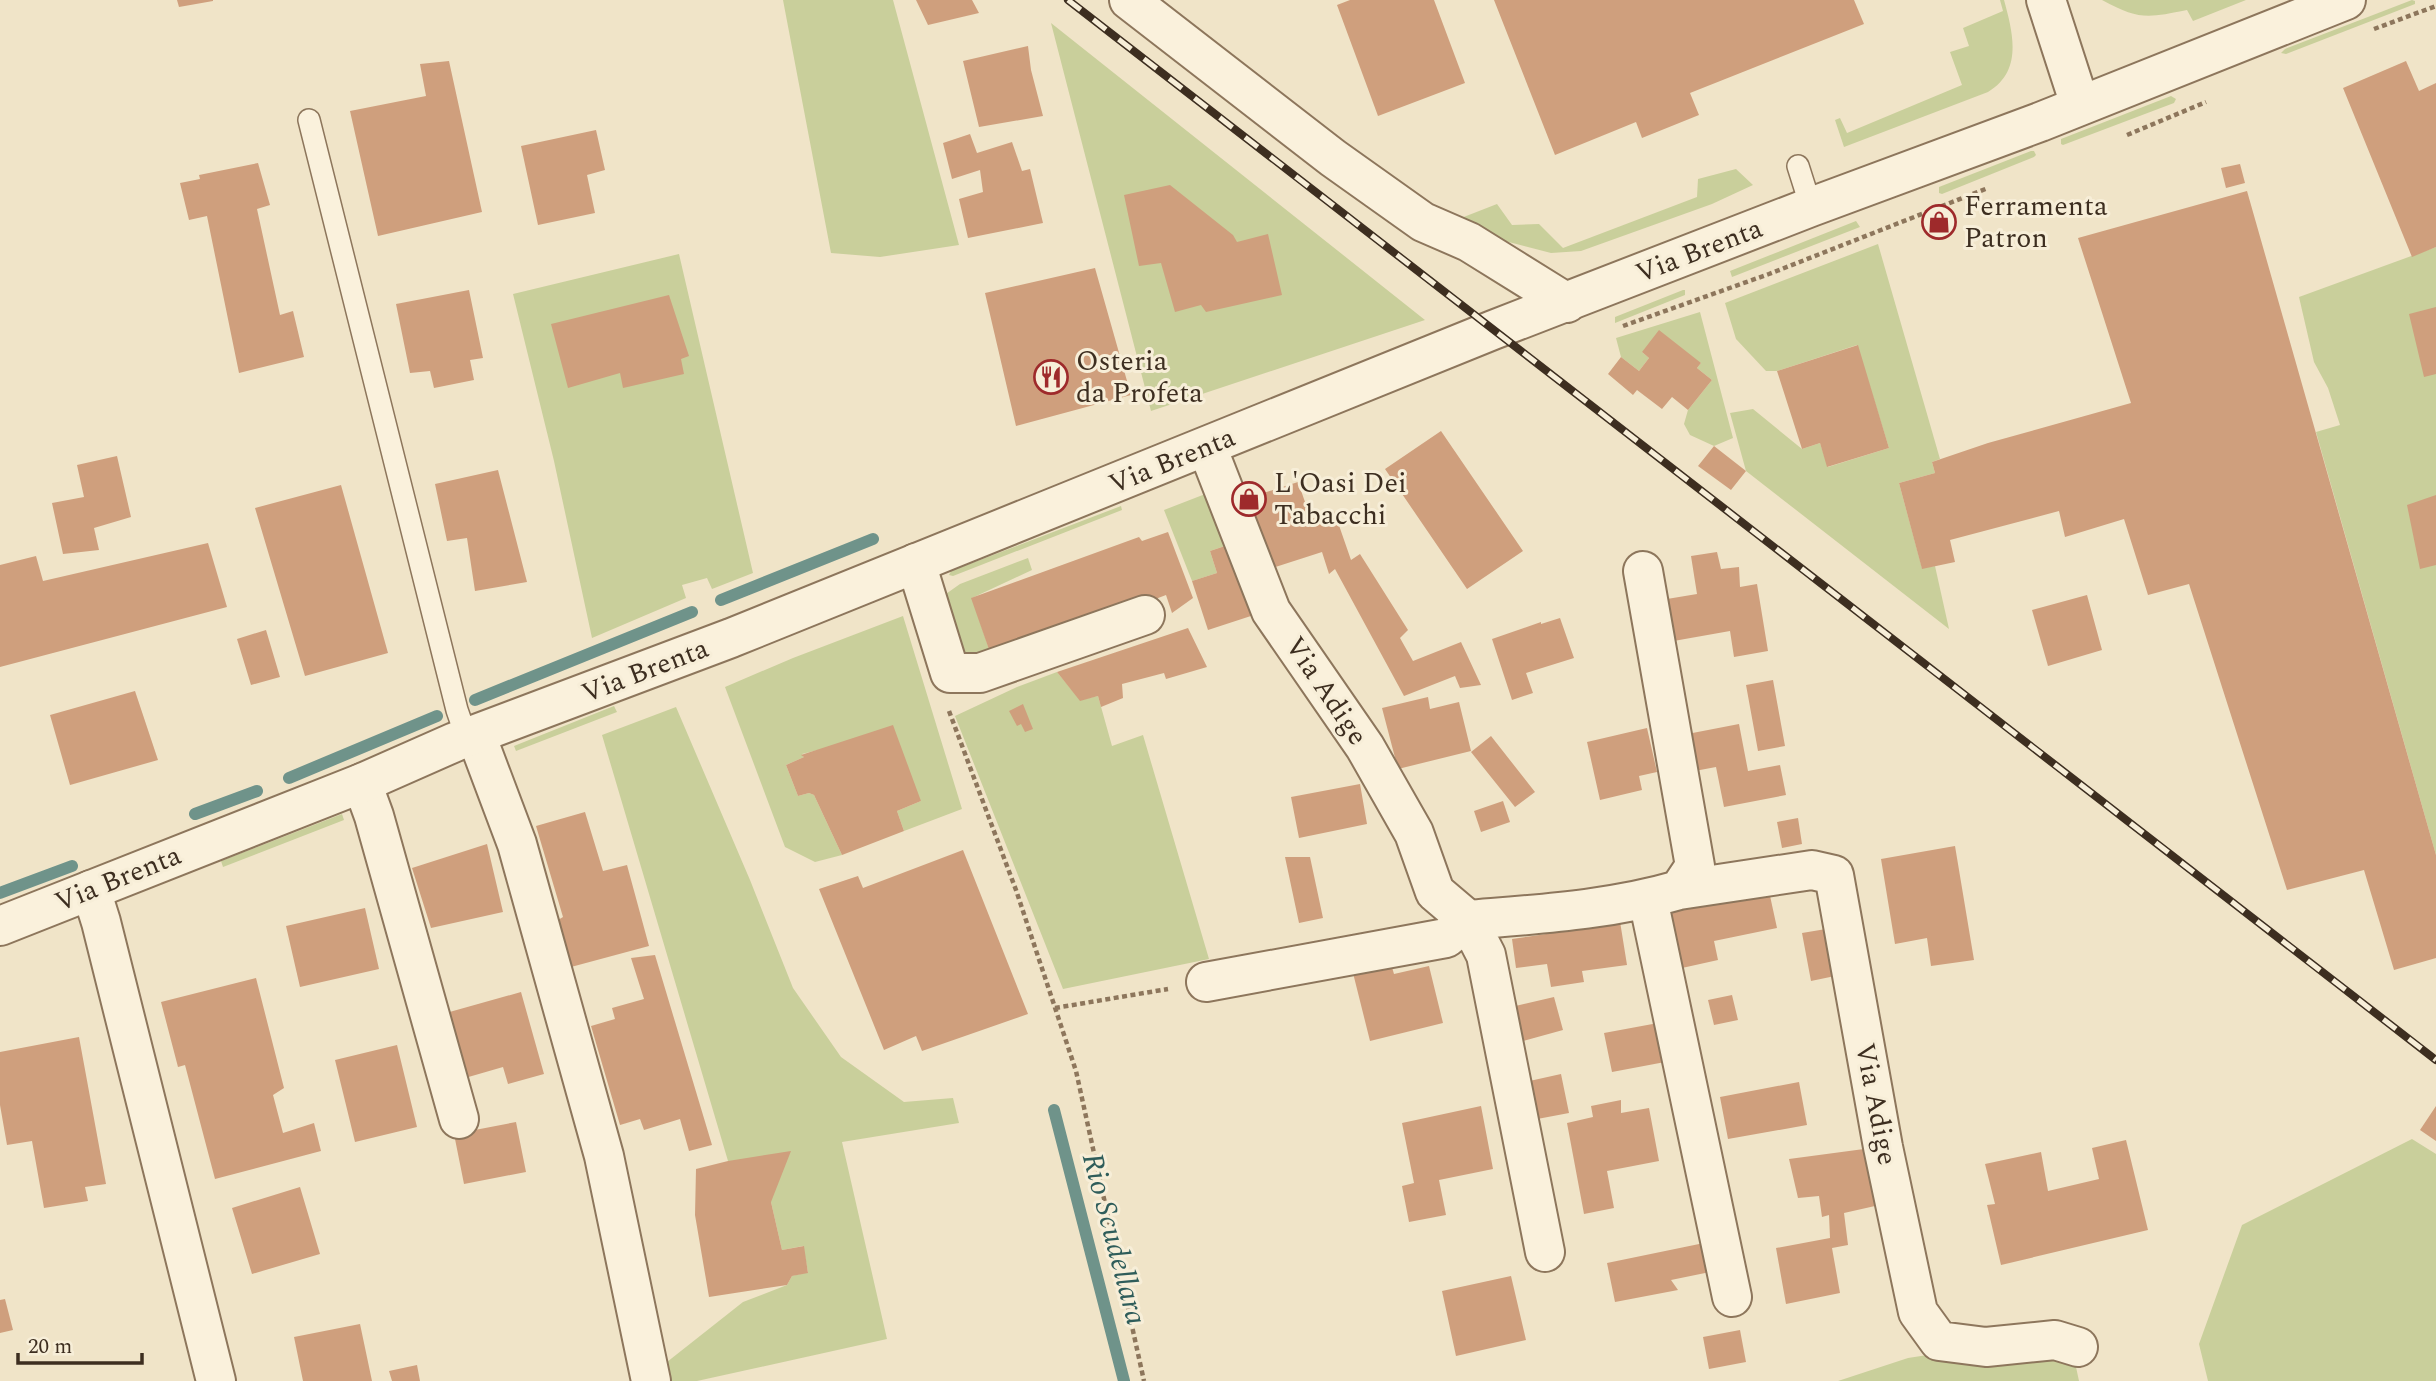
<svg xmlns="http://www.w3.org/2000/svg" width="2436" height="1381" viewBox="0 0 2436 1381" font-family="Spectral,serif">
<rect width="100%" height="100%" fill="#f0e4c8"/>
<path fill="#c9cf9b" d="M783,0H893L959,245L880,257L831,253Z
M2000,0H2004C2013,33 2023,71 1988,92L1844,147L1835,120L1840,118L1847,133L1962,85L1950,52L1969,46L1963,28L2003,11Z
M2102,0H2246L2193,21L2187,10C2147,18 2139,20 2102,0Z
M2412,0L2415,1V4L2286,54L2281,53L2285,49Z
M1051,23L1425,320L1151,411Z
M2171,96L2176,99L2174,103L2063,145L2061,144V139Z
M2031,151H2034L2036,155L2034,157L1942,194L1939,193V187Z
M1736,169L1753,185L1712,204L1581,251L1551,253L1501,240L1456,220L1497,204L1512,225L1539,224L1563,248L1697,197L1698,179Z
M1856,221L1860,227L1732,277L1730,271Z
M1878,244L1940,459L1932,462L1935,473L1899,483L1922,568L1935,566L1949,629L1746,471L1730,413L1753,409L1802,449L1820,443L1828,467L1889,448L1857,345L1777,371H1766L1736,339L1725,303Z
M2436,247V855L2316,432L2340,425L2328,388L2314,362L2299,297Z
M679,254L753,573L712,589L707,578L682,585L686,598L592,638L554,461L513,294Z
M1683,290H1685V295L1615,323V317Z
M1700,312L1733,438L1714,446L1690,435L1684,424L1688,410L1712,380L1697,368L1701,363L1642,352L1649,358L1639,371L1621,357L1616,338Z
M1213,491L1234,543L1210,551L1217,573L1192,581L1164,510Z
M1121,506L1122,510L953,576L949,575L951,571Z
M1028,558L1032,570L972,598L993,661L960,658L943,596L960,584Z
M903,616L962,809L904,831L897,811L921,801L818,750L802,754L804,757L786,765L798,796L809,793L814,795L842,855L815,862L785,847L725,687L793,658Z
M1057,672L1080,700L1098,696L1112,746L1143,735L1209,959L1063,989L955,716L1017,687Z
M614,706L617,712L516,751L514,746Z
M676,707L750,880L793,988L841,1057L904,1102L953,1098L959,1123L842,1142L887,1339L697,1381H670L667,1362L743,1302L787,1285L792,1276L808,1272L803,1246L782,1250L771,1202L728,1161L602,735Z
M342,814L344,820L223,867L221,861Z
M2412,1139L2436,1154V1381H2208L2199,1344L2242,1225Z
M1960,1350L2059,1354L2076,1367L2079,1381H1838L1908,1358Z"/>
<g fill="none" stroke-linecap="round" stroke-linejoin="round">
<path stroke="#6f938a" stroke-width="12" d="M721,600L873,539
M475,700L692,612
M289,778L437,716
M195,814L257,791
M0,893L72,866
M1054,1110L1124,1381"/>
</g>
<path fill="#cf9f7d" d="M177,0H213V1L179,7Z
M916,0H972L979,13L928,25Z
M1350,0H1434L1465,83L1378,116L1337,5Z
M1494,0H1854L1864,24L1690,93L1699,115L1642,138L1636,122L1555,155Z
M1028,46L1031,70L1043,116L979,127L963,61Z
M449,61L482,212L378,236L350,111L426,96L420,64Z
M2406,61L2419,91L2436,83V247L2412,257L2343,88Z
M596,130L605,170L587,175L595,213L538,225L521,146Z
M970,134L977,153L1012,142L1022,171L1030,169L1043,223L968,238L959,199L983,192L980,170L952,179L943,143Z
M258,163L270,205L257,209L280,315L293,311L304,357L239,373L207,216L189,220L180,183L200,179L199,175Z
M2240,164L2245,183L2226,188L2221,168Z
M1170,185L1233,235L1237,242L1268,234L1282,295L1206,312L1201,305L1175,312L1161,263L1139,266L1124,195Z
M2247,191L2436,855V958L2394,970L2364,870L2287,890L2189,584L2148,595L2124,519L2065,537L2059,511L1950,540L1955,562L1922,569L1899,483L1935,473L1932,462L1988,443L2131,403L2078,238Z
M1095,268L1131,395L1016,426L985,293Z
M469,290L483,358L470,360L474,380L434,388L430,371L410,373L396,304Z
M669,295L689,356L681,359L684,374L623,388L620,373L568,388L551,324Z
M2436,307V374L2424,377L2409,314Z
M1659,330L1701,363L1697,368L1712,380L1688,410L1672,397L1662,409L1637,390L1633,395L1608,374L1621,357L1639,371L1649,358L1642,352Z
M1858,345L1889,448L1827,467L1820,443L1802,449L1777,371Z
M1441,431L1523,551L1467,589L1385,469Z
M1714,446L1746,471L1731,490L1698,466Z
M117,456L131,517L94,528L99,550L63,554L52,503L84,497L77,465Z
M498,470L527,582L475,591L467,538L447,541L435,484Z
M1298,482L1311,519L1334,511L1351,560L1360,554L1408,630L1400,638L1413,661L1461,642L1481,685L1460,688L1455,676L1404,696L1335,569L1329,574L1322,552L1266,570L1242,500Z
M341,485L388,653L305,676L255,508Z
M2436,495V565L2420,569L2407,505Z
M1168,532L1193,598L1172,613L1166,595L993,661L971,598L1139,537L1142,541Z
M208,543L227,607L0,667V565L36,556L43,581Z
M1234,543L1257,614L1208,630L1192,581L1217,573L1210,551Z
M1717,552L1721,569L1739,567L1740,587L1757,584L1768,651L1734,657L1730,631L1668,642L1661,600L1697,594L1691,556Z
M2087,595L2102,650L2048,666L2032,610Z
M1560,618L1574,658L1526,673L1533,693L1512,700L1492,639L1541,622V624Z
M1188,628L1207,667L1166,679L1164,673L1122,684L1123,698L1101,707L1098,696L1080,701L1057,672Z
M266,630L280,677L251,685L237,639Z
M1773,680L1785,746L1758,751L1746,685Z
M135,691L158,760L70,785L50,715Z
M1428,697L1430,709L1459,702L1471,751L1398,769L1382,708Z
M1023,704L1033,729L1025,732L1021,724L1017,726L1009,711Z
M1739,724L1748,771L1780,765L1786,795L1724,807L1716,767L1684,773L1677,736Z
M893,725L921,801L897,811L904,831L842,855L814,795L809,793L798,796L786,765L804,757L801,755Z
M1647,728L1657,772L1639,776L1642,790L1600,800L1587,742Z
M1491,736L1535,792L1515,807L1471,752Z
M1360,784L1367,824L1299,838L1291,797Z
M1503,801L1510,822L1481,832L1474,811Z
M585,812L603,871L627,865L649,946L571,967L558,920L563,917L536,826Z
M1798,818L1802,844L1782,848L1777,822Z
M487,844L503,912L431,928L412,868Z
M1955,846L1974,960L1931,966L1927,938L1895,944L1881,859Z
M963,850L1028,1014L922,1051L916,1036L884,1050L819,889L858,876L863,888Z
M1285,857H1310L1323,918L1299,923Z
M1767,882L1777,928L1714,941L1718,960L1682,968L1669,905Z
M365,908L379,969L300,987L286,926Z
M1618,909L1627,965L1582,971L1584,982L1551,987L1547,964L1516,968L1512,939L1553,933L1551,919Z
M1826,929L1835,976L1811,981L1802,933Z
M655,955L712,1145L689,1151L680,1119L644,1130L640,1119L620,1125L591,1026L615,1019L612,1008L644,999L631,958Z
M1391,964L1394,974L1429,966L1443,1023L1370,1041L1353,973Z
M256,978L284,1088L273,1095L283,1133L314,1123L321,1151L215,1179L185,1065L178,1067L161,1002Z
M521,992L544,1074L508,1084L503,1067L465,1078L446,1013Z
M1732,995L1738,1020L1714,1025L1708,1000Z
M1554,997L1563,1030L1516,1043L1507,1008Z
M1658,1023L1665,1062L1612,1072L1604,1033Z
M79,1037L106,1184L85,1187L88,1201L44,1208L32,1141L7,1145L0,1105V1052Z
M397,1045L417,1127L355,1142L335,1060Z
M1561,1074L1569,1113L1532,1120L1525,1082Z
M1799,1082L1807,1125L1728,1139L1720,1097Z
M1621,1100V1113L1649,1108L1659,1161L1607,1171L1614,1208L1584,1214L1567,1123L1593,1117L1591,1106Z
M1481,1106L1493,1169L1439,1180L1446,1215L1409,1222L1402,1186L1414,1183L1402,1123Z
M2436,1106V1141L2420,1130Z
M516,1122L526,1172L464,1184L454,1134Z
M2126,1140L2148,1230L2001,1265L1987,1205L1995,1204L1985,1164L2041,1152L2048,1191L2099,1179L2092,1148Z
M1864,1149L1875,1206L1844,1213L1848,1245L1832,1248L1840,1293L1786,1304L1776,1248L1830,1238L1829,1215L1822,1217L1819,1196L1798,1198L1789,1159Z
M791,1151L771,1202L782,1250L804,1246L808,1273L792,1276L787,1285L709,1297L695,1215L696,1169L728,1161Z
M300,1187L320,1254L252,1274L232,1208Z
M1704,1243L1710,1272L1671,1280L1678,1290L1615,1302L1607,1263Z
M1511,1276L1526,1340L1456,1356L1442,1291Z
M5,1299L13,1330L0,1333V1300Z
M360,1324L372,1381H303L294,1337Z
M1740,1330L1746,1362L1709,1369L1703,1337Z
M417,1365L420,1381H392L389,1371Z"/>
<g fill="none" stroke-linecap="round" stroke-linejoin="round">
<g stroke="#8d765c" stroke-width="24">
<path id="service" d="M309,120L457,710L467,739
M1798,166L1811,207"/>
</g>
<g stroke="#8d765c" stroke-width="42">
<path id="minor" d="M1129,0L1333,158L1423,222L1469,242L1567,303
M2046,0L2080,105
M1207,447L1271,611L1365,747L1414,833L1435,892L1468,920C1539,914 1611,910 1679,890L1695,866L1643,571
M916,563L950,673H980L1145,615
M476,735L517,844L604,1156L651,1381
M362,783L374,816L459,1119
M91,890L101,922L216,1381
M1679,890L1812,870L1834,875L1883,1147L1918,1312L1939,1341L1986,1347L2055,1340L2078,1347
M1648,899L1732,1297
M1206,982L1446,938L1468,920L1486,955L1545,1252"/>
</g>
<g stroke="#8d765c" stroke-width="42">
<path id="tertiary" d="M0,926L362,783L455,742L731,638L1493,330L1811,207L2040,122L2346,0"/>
</g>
<path stroke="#8d765c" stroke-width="4.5" stroke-dasharray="5 3.5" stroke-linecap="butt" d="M2374,29L2436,6
M2127,135L2206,102
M1623,326L1769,274L1988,188
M949,711L1016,890L1076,1071L1144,1381
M1055,1008L1168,989"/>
<use href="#service" stroke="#faf1dc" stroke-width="21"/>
<use href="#minor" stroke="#faf1dc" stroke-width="38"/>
<use href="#tertiary" stroke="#faf1dc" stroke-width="38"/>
<g stroke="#3d2e20" stroke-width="8">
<path id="rail" d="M1068,0L2436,1060"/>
</g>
<use href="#rail" stroke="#f7eed8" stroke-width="5" stroke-dasharray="16" stroke-linecap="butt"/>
</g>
<defs>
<g id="shop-ring" transform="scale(1.75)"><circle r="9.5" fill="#f7eed8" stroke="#9e2a2b" stroke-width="1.5"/><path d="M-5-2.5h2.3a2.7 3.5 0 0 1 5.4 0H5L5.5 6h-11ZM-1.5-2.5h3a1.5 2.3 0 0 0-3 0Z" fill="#9e2a2b"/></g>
<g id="restaurant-ring" transform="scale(1.75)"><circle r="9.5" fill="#f7eed8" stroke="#9e2a2b" stroke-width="1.5"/><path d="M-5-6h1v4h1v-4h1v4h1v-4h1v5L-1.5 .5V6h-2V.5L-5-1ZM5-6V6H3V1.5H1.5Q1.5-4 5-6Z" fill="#9e2a2b"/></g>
</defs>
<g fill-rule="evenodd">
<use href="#shop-ring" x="1939" y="222"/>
<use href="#restaurant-ring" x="1051" y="377"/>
<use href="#shop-ring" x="1249" y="499"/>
</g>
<g text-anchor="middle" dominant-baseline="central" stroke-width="6" stroke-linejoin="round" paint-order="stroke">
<g font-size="28" fill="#3d2e20" stroke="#f7eed8" text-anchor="start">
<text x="1964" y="206">Ferramenta<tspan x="1964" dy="32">Patron</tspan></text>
<text x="1076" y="361">Osteria<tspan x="1076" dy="32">da Profeta</tspan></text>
<text x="1274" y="483">L'Oasi Dei<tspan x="1274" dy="32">Tabacchi</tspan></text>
</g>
<g font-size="28" fill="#3d2e20" stroke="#f7eed8">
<text transform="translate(1699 251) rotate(-21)">Via Brenta</text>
<text transform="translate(1172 461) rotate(-22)">Via Brenta</text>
<text transform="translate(645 671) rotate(-21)">Via Brenta</text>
<text transform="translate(1326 691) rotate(56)">Via Adige</text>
<text transform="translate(118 879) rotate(-22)">Via Brenta</text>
<text transform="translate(1876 1104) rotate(79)">Via Adige</text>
</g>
<g font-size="30" font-style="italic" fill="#2f5d5a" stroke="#f7eed8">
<text transform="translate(1114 1239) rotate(75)">Rio Scudellara</text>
</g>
</g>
<path d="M18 1353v10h124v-10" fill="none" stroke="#3d2e20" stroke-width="3.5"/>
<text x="28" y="1353" font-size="21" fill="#3d2e20" stroke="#f7eed8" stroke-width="5" paint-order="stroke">20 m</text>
</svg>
